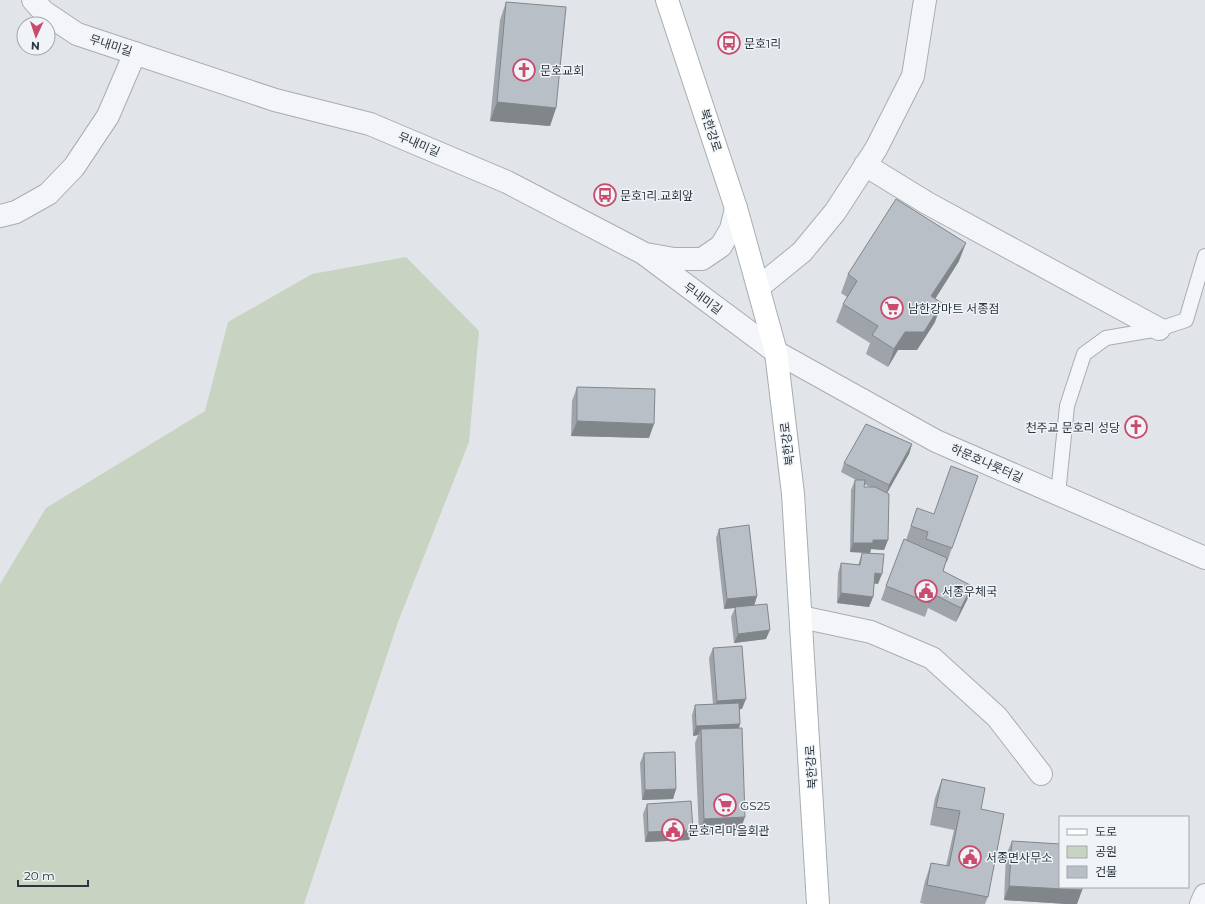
<svg xmlns="http://www.w3.org/2000/svg" width="1205" height="904" viewBox="0 0 1205 904" font-family="Montserrat,'Noto Sans KR',sans-serif">
<rect width="100%" height="100%" fill="#e1e5e9"/>
<path fill="#c9d3c2" d="M406,257L479,331L469,442L398,622L304,904H0V584L46,508L205,411L228,322L312,274Z"/>
<g fill="none" stroke-linecap="round" stroke-linejoin="round">
<g stroke="#a6adb3" stroke-width="16">
<path id="service" d="M1058,494L1067,406L1084,354L1106,338L1159,329L1186,320L1205,256"/>
</g>
<g stroke="#a6adb3" stroke-width="24">
<path id="minor" d="M865,165L927,203L1159,329
M0,216L16,212L48,194L74,167L108,116L135,53
M759,287L802,252L835,212L876,149L913,76L925,0
M776,352L936,441L1205,558
M801,617L871,632L932,658L997,717L1041,774
M1201,904L1205,895"/>
</g>
<g stroke="#a6adb3" stroke-width="24">
<path id="tertiary" d="M33,0L44,12L77,34L275,100L370,124L507,182L643,253L776,352
M646,254L674,259H702L721,246L731,229L736,208"/>
</g>
<g stroke="#a6adb3" stroke-width="24">
<path id="secondary" d="M667,0L736,208L776,352L793,494L818,904"/>
</g>
<use href="#service" stroke="#f4f5f8" stroke-width="14"/>
<use href="#minor" stroke="#f4f5f8" stroke-width="22"/>
<use href="#tertiary" stroke="#f4f5f8" stroke-width="22"/>
<use href="#secondary" stroke="#fff" stroke-width="22"/>
</g>
<path fill="#9ea4aa" fill-rule="evenodd" d="M506,2L556,108L550,126L490,121L500,20Z
M959,261L935,299V322L917,350H898L888,367L866,354L870,343L836,322L843,304L847,297L841,293L848,274Z
M577,387L649,438L571,436L572,401Z
M912,444L909,454L887,493L888,540L884,550L871,549L870,553L850,552L851,490L855,480H856L841,472L844,463ZM864,484L870,487H864Z
M917,508L952,548L947,562H946L943,571L972,586L967,600L956,622L928,608L925,617L881,600L886,586L906,540Z
M719,529L757,596L754,605L766,639L734,643L731,617L735,608L724,609L716,538Z
M862,553L878,584L874,583L873,597L869,607L837,603L838,573L841,563L858,565Z
M713,648L742,709H740V724L739,728L740,831L699,833L695,743L698,735L693,736L692,715L695,705L713,704L709,658Z
M644,753L676,789L673,799L642,800L640,763Z
M942,779L981,809L988,897L985,904H925L920,903L925,881L931,863L946,866L954,830L930,825L935,798Z
M647,804L693,830L689,840L645,842L643,814Z
M1012,841L1082,890L1077,904H1067L1004,900L1006,855Z"/>
<path fill="#81868b" d="M497,102L556,108L550,126L490,121Z
M966,243L959,261L925,315L931,296Z
M942,303L935,322L917,350H898L888,367L894,349L905,332Z
M577,421L654,424L649,438L571,436Z
M912,444L909,454L886,495L889,485Z
M873,540H888L884,550L871,549L870,553L850,552L853,543Z
M875,573L882,574L878,584L871,583Z
M972,586L967,600L956,622L961,608Z
M841,593L873,597L869,607L837,603Z
M757,596L754,606L724,609L727,599Z
M770,630L766,639L734,643L738,634Z
M746,699L742,709L713,711L717,701Z
M740,724L737,733L701,729L698,735L693,736L696,726Z
M676,789L673,799L642,800L645,790Z
M745,817L740,831L699,833L704,819Z
M693,830L689,840L645,842L648,832Z
M1009,886L1082,890L1077,904H1067L1004,900Z"/>
<path fill="#b8bfc6" stroke="#81868b" d="M506,2L566,7L556,108L497,102Z
M896,199L966,243L931,296L942,303L924,332H905L894,349L872,335L878,326L843,304L857,281L848,274Z
M577,387L655,389L654,424L577,421Z
M866,424L912,444L889,485L844,463Z
M951,466L978,476L952,548L926,539L928,532L911,526L917,508L934,514Z
M855,480H865L864,487H875L889,494L888,540H873V543H853Z
M749,525L757,596L727,599L719,529Z
M904,539L947,558L943,571L972,586L961,608L933,594L930,603L886,586Z
M862,553L884,554L882,574L875,573L873,597L841,593V563L860,565Z
M767,604L770,630L738,634L735,607Z
M742,646L746,699L717,701L713,648Z
M739,703L740,724L696,726L695,705Z
M742,728L745,817L704,819L701,729Z
M675,752L676,789L645,790L644,753Z
M942,779L985,788L981,809L1004,814L988,897L927,885L931,863L949,866L960,811L936,807Z
M691,801L693,830L648,832L647,804Z
M1012,841L1060,844V887H1082V890L1009,886Z"/>
<defs>
<g id="bus-ring" transform="scale(1.15)"><circle r="9.5" fill="#f1f4f7" stroke="#c94b6e" stroke-width="1.5"/><path d="M-5-6H5V4H4V6H2V4H-2V6H-4V4H-5ZM-3.5-4V0h7V-4ZM-3.5 1.2v1.5H-2V1.2ZM2 1.2v1.5H3.5V1.2Z" fill="#c94b6e"/></g>
<g id="church-ring" transform="scale(1.15)"><circle r="9.5" fill="#f1f4f7" stroke="#c94b6e" stroke-width="1.5"/><path d="M-1.2-6h2.4v3.5h3.3v2.4h-3.3V6h-2.4V-.1h-3.3v-2.4h3.3Z" fill="#c94b6e"/></g>
<g id="supermarket-ring" transform="scale(1.15)"><circle r="9.5" fill="#f1f4f7" stroke="#c94b6e" stroke-width="1.5"/><path d="M-6-5.5h2.5l.6 2H6L4.5 2H-2.5L-4.4-4H-6ZM-1.5 3.2a1.3 1.3 0 1 0 .1 0ZM3 3.2a1.3 1.3 0 1 0 .1 0Z" fill="#c94b6e"/></g>
<g id="civic-ring" transform="scale(1.15)"><circle r="9.5" fill="#f1f4f7" stroke="#c94b6e" stroke-width="1.5"/><path d="M-.6-6.5H3V-4.5H.6V-3L4-1V1h2V6H-6V1h2V-1L-.6-3ZM-1.2 2.5V6h2.4V2.5Z" fill="#c94b6e"/></g>
</defs>
<g fill-rule="evenodd">
<use href="#bus-ring" x="729" y="43"/>
<use href="#church-ring" x="524" y="70"/>
<use href="#bus-ring" x="605" y="195"/>
<use href="#supermarket-ring" x="892" y="308"/>
<use href="#church-ring" x="1136" y="427"/>
<use href="#civic-ring" x="926" y="591"/>
<use href="#supermarket-ring" x="725" y="805"/>
<use href="#civic-ring" x="673" y="830"/>
<use href="#civic-ring" x="970" y="857"/>
</g>
<g text-anchor="middle" dominant-baseline="central" stroke-width="3" stroke-linejoin="round" paint-order="stroke">
<g font-size="12" fill="#2a3540" stroke="#f1f4f7" text-anchor="start">
<text x="744" y="43">문호1리</text>
<text x="540" y="70">문호교회</text>
<text x="620" y="195">문호1리.교회앞</text>
<text x="908" y="308">남한강마트 서종점</text>
<text x="1120" y="427" text-anchor="end">천주교 문호리 성당</text>
<text x="942" y="591">서종우체국</text>
<text x="740" y="805">GS25</text>
<text x="688" y="830">문호1리마을회관</text>
<text x="986" y="857">서종면사무소</text>
</g>
<g font-size="12" fill="#2a3540" stroke="#f1f4f7">
<text transform="translate(111 45) rotate(18)">무내미길</text>
<text transform="translate(711 130) rotate(72)">북한강로</text>
<text transform="translate(419 144) rotate(23)">무내미길</text>
<text transform="translate(703 298) rotate(36)">무내미길</text>
<text transform="translate(787 444) rotate(-97)">북한강로</text>
<text transform="translate(987 463) rotate(24)">하문호나룻터길</text>
<text transform="translate(811 767) rotate(-94)">북한강로</text>
</g>
</g>
<rect x="1059" y="816" width="130" height="72" fill="#f1f4f7" stroke="#a1a8ae"/>
<rect x="1067" y="829" width="20" height="6" fill="#ffffff" stroke="#a1a8ae"/>
<text x="1095" y="836" font-size="12" fill="#2a3540">도로</text>
<rect x="1067" y="846" width="20" height="12" fill="#c9d3c2" stroke="#a1a8ae"/>
<text x="1095" y="856" font-size="12" fill="#2a3540">공원</text>
<rect x="1067" y="866" width="20" height="12" fill="#b8bfc6" stroke="#a1a8ae"/>
<text x="1095" y="876" font-size="12" fill="#2a3540">건물</text>
<g transform="translate(36 36) rotate(183)"><circle r="19" fill="#f1f4f7" stroke="#a1a8ae"/>
<path d="M0-3L7 15L0 10L-7 15Z" fill="#c94b6e"/>
<text y="-6" font-size="11" font-weight="bold" text-anchor="middle" fill="#2a3540">N</text>
</g>
<path d="M18 880v6h70v-6" fill="none" stroke="#2a3540" stroke-width="2"/>
<text x="24" y="880" font-size="12" fill="#2a3540" stroke="#f1f4f7" stroke-width="3" paint-order="stroke">20 m</text>
</svg>
